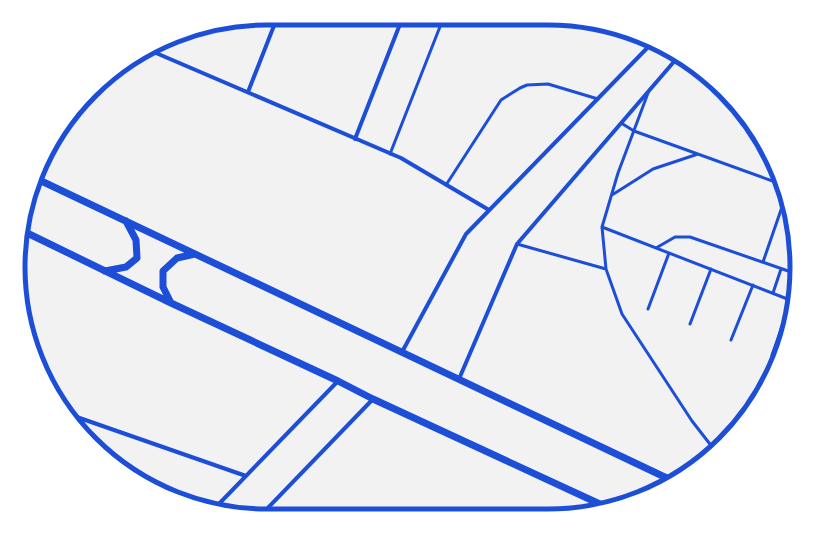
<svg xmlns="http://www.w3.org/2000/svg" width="815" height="534" viewBox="0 0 815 534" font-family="'Exo 2',sans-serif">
<rect width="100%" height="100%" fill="#f2f2f2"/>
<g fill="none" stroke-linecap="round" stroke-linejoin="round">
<path stroke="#1d4ed8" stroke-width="3" d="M648,93L618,173L602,227L606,269L622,314L692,421L713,448
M621,123L634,131L778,183
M390,154L443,19
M446,185L501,100L520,88L527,85L548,84L598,99
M612,195L653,169L698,154
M602,227L790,300
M517,244L606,269
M656,248L675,237H690L794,273
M763,262L783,204
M773,293L781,269
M648,309L669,253
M690,324L711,269
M731,340L753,285
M772,355L789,307"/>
<path stroke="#1d4ed8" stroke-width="4" d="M149,50L401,158L489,210
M248,92L277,18
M355,139L402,19
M19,254L27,233
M402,352L466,234L653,42
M459,379L517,244L678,57
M71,415L246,476
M215,508L338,381
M262,514L373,399"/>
<path stroke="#1d4ed8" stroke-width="7" d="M35,178L671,480
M23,231L171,303L338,381L373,399L602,505
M105,271L126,267L137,258L136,240L126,221
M171,303L163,287V271L177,258L195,254"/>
</g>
<path d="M0 0H815V534H0ZM267 25H548A242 242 0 0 1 790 267V267A242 242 0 0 1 548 509H267A242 242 0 0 1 25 267V267A242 242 0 0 1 267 25Z" fill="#fff" fill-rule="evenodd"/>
<path fill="none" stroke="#1d4ed8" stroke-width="5" d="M267 25H548A242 242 0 0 1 790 267V267A242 242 0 0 1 548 509H267A242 242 0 0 1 25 267V267A242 242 0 0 1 267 25Z"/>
</svg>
